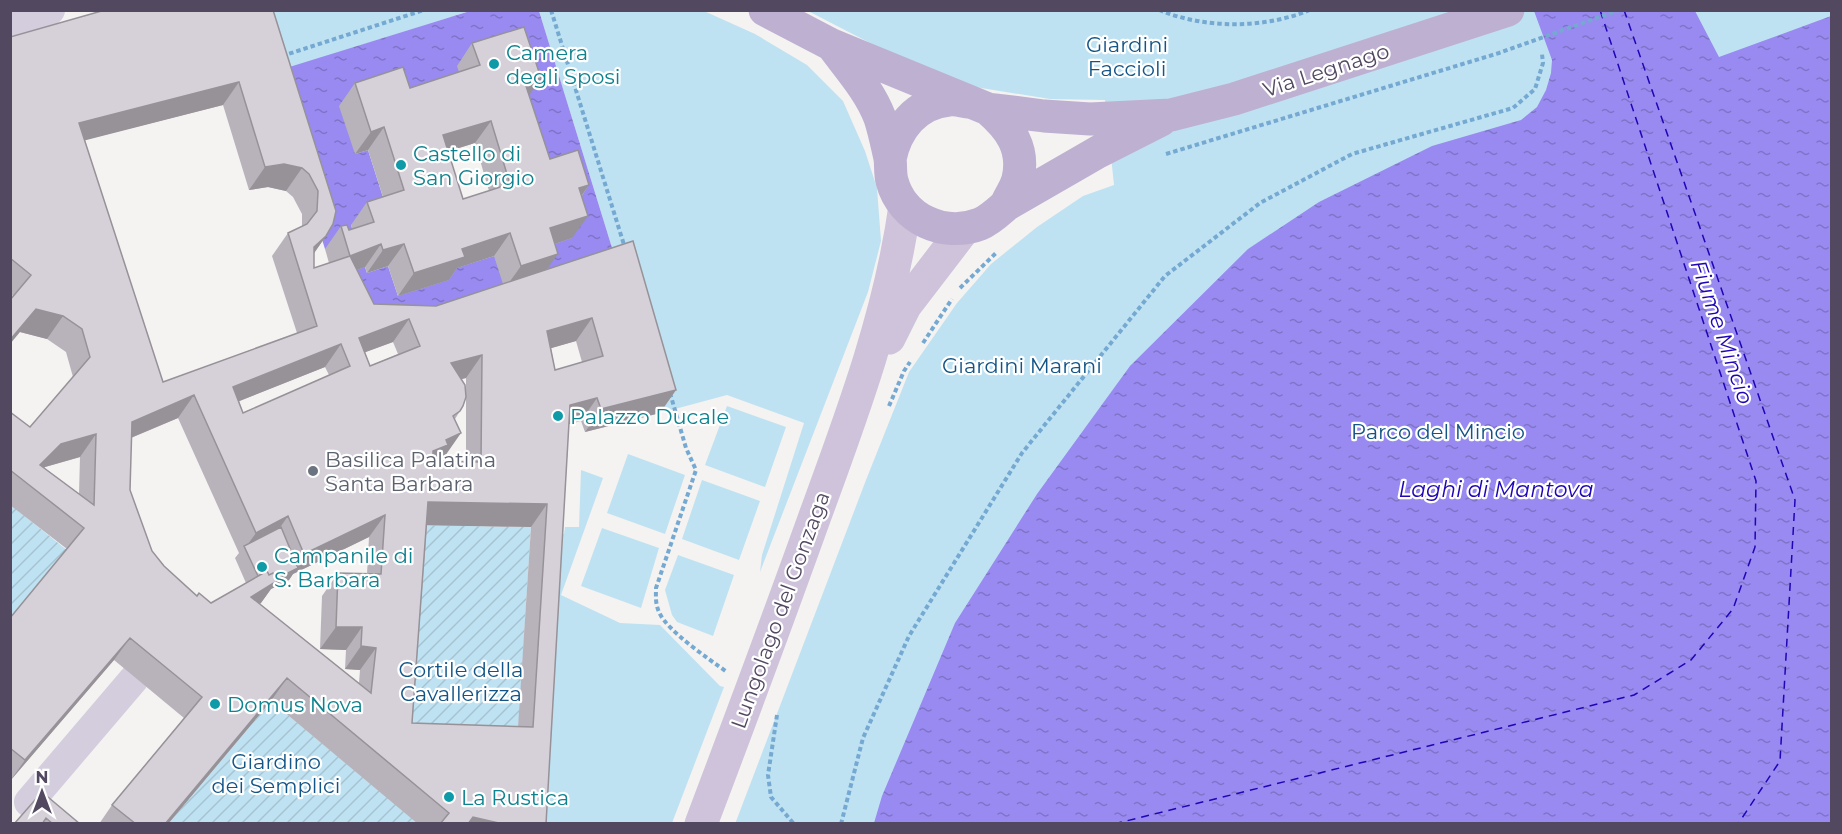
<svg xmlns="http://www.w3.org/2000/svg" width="1842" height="834" viewBox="0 0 1842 834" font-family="Montserrat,sans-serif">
<defs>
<pattern id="garden-furrows" width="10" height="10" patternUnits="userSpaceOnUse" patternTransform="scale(1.5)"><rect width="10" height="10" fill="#bfe2f2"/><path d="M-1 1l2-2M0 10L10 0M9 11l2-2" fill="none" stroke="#a6c3d2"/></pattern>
<pattern id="water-ripples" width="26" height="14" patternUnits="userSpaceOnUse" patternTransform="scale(1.5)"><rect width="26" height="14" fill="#988af1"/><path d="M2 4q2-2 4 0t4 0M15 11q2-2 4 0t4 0" fill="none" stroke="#7f73c7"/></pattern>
</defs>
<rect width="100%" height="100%" fill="#f4f3f1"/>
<path fill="#bfe2f2" d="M261,10L470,11L279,71Z
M539,11H704L755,34L807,65L843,101L865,151L877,188L881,241L868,292L760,572L762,555L804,423L727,395L660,413L617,264Z
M808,11H1831V823L735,824L866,480L909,372L957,303L991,264L1037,227L1083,196L1114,185L1105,100L1050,99L975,87L903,60Z
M727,406L786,427L765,487L705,465Z
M628,454L685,475L665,534L607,513Z
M581,470L603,478L561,595L620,623L660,625L720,686L724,687L672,823L531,824L548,534H564L565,527H579Z
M702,480L760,501L739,560L682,539Z
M602,528L659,548L641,608L581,586Z
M678,555L734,575L713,636L677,622L672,615L665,590Z"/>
<path fill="url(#garden-furrows)" d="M11,505L68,551L11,621Z
M412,525L531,527L517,750L396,746Z
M271,701L418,823L168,824Z"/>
<path fill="url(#water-ripples)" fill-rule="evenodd" d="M470,11H539L617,264L358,327L331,248L325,249L270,73ZM464,88L542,276L494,256L446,271L398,296L388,266L367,273L351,225L388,213L368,150L355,154Z
M1534,11H1695L1719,57L1831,16V823H874L882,796L955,623L1037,494L1130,366L1248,249L1319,202L1432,146L1521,120L1537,107L1546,90L1551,73L1552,60Z"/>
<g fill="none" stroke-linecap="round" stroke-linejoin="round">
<path stroke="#1e05b5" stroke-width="1.5" stroke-dasharray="8 6" stroke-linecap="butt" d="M1624,10L1795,500L1780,761L1738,824
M1114,824L1634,695L1691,660L1733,609L1755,547L1756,481L1600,10"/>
<path stroke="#75a9d2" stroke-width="4" stroke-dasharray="4.5 3" stroke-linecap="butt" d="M551,10L625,248
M1159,10C1206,29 1263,29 1310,10
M282,56L424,10
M1166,154L1499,53L1619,10
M960,288L997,252
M923,343L952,299
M670,393L686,448L696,470L656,588C656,596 655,603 659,612C667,631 709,659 727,672
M889,406L904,371L910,362
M777,715L768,775L771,797L794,824
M841,824L863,738L909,636L1022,453L1165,276L1260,203L1352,154L1513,108L1535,89L1543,63L1542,54"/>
<path stroke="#d4cdde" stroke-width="30" d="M10,21L50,10
M29,802L133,680"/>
<path stroke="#cec3da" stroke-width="33" d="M889,338L905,306L964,229
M701,824C740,721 778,619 815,516C852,415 890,314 905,206"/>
<path stroke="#beb0d1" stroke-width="33" d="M765,10L832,45L988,109L1044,116L1090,119L1171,115L1234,99L1508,10
M832,45C849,68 870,91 880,118C884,130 887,145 890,158C891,166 890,174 892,181C902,219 944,238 980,224C990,220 998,212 1006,205L1098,152L1161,120
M988,109C1010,128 1025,148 1018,179C1016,188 1009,197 1006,205
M890,159C896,129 916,103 949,100C955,99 962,101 968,102"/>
</g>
<path fill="#b8b3bb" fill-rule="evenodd" d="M273,10L336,211L326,236L314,253V268L329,263L325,249L341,226L349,230L352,229L351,225L367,202L383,197L368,150L355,154L339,106L355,83L410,88L459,72L457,66L472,43L529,95L550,159L589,185L582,196L572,238L555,244L547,270L676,390L660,413L585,432L581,421L569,424L546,824H418L271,701L168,824H99L112,805L184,718L114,660L10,781V618L67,549L10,505V412L30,427L73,377L66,352L47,339L20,332L13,296L10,294V37ZM223,105L249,190L268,187L286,191L293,197L302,214V227L288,233L272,256L297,333L163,382L84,140ZM475,143L489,191L463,199L448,151ZM494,256L503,284L436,306L374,304L357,270L365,267L367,273L388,266L398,296L449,280L457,268ZM576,341L582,362L555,370L551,348ZM393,342L398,354L370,366L365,352ZM325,367L329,375L243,413L239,401ZM466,378V462L436,461L438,459L445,456L455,419L460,411L461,379ZM178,418L239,553L235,558L246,583L211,603L199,593L197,596L164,566L152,551L130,490L131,438ZM80,457L79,494L44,468L45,467ZM427,525L531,527L518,727L412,723ZM369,537L367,574L338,573L322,596L320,649L346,650L345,669L360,670L359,683L260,604L271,589L289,580L293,574Z
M42,792L80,824H14Z"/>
<path fill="#969298" d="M541,78L525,101V83Z
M239,82L223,105L63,146L79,123Z
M491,121L475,143L427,158L443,135Z
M384,127L368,150L355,154L371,132Z
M284,164L302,168L286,191L268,187L249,190L265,167Z
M589,185L573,208L579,188Z
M588,216L572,238L534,251L550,228Z
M510,233L494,256L457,268L449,280L398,296L414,273L462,249Z
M326,236L310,259L298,270L314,247Z
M381,244L365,267L334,278L350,256Z
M404,244L388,266L367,273L383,250Z
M558,254L542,276L505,288L521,266Z
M36,309L63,316L47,339L20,332L10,344V340Z
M592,318L576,341L531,354L547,331Z
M409,319L393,342L347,359L359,338Z
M341,344L325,367L217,410L233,387Z
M482,355L466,378L435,386L451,363Z
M676,390L660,413L585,432L601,409Z
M194,395L178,418L116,444L132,422Z
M597,398L581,421L554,428L570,405Z
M461,433L445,456L438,459L432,468L433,451L446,440Z
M96,434L80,457L45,467L28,484L40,465L61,444Z
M428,502L547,504L531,527L412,525Z
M385,515L369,537L293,574L289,580L271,589L261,603L235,620L251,597L262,585L292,570L304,554Z
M288,516L272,539L245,548L256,533Z
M336,627H362L346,650L320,649Z
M130,638L114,660L10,781L25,760Z
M361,646L376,648L360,670L345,669Z
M287,678L271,701L168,824H165Z
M473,817L503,824H468Z"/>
<path fill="#d6d0d9" stroke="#969298" stroke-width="1.5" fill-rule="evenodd" d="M105,10H273L336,211L333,224L326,236L314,247V268L350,256L374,304L436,306L633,241L676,390L601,409L597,398L570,405L546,824H503L473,817L468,824H440L449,813L287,678L165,824H136L112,805L202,697L130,638L25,760L10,748V618L84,528L10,470V412L30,427L90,357L82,329L63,316L36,309L10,340V300L31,275L10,258V37ZM239,82L265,167L284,164L302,168L309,174L318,191L317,211L307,224L288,233L317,326L163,382L79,123ZM592,318L603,356L555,370L547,331ZM409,319L420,346L370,366L359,338ZM341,344L350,366L243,413L233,387ZM482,355L481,462L433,461V451L448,445L446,440L461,433L453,416L460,411L463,406L466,397L465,385L451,363ZM194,395L256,533L288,516L304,554L385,515L381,574L338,573L336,627H362L361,646L376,648L371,693L251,597L277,581L273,573L269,575L267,571L211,603L199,593L197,596L164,566L152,551L130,490L132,422ZM96,434L94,505L40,465L61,444ZM428,502L547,504L533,727L412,723Z
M524,27L541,78L525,83L550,159L578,150L589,185L579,188L588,216L550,228L558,254L521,266L510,233L462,249L465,257L414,273L404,244L383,250L381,244L350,256L341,226L347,225L349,230L374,222L367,202L404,190L384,127L371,132L355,83L403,67L410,88L480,65L472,43ZM491,121L510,184L463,199L443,135Z
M281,527L298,568L276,579L273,573L269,575L267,571L258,576L244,546Z
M42,792L80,824H53L46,818L42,824H14Z"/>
<g fill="#0f9aa8" stroke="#fff" stroke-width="2">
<circle cx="494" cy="64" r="6"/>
<circle cx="401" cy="165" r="6"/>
<circle cx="558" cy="416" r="6"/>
<circle cx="262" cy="567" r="6"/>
<circle cx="215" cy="704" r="6"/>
<circle cx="449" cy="797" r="6"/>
</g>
<circle fill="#6b7280" stroke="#fff" stroke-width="2" cx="313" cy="471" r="6"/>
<g text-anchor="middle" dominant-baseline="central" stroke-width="4.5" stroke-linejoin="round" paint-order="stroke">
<g font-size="21" fill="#135587" stroke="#fff">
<text x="1127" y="44">Giardini<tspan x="1127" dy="24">Faccioli</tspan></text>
<text x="1022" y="365">Giardini Marani</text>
<text x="1438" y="431">Parco del Mincio</text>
<text x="461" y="669">Cortile della<tspan x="461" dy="24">Cavallerizza</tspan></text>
<text x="276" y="761">Giardino<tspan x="276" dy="24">dei Semplici</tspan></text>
</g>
<g font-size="21" fill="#0d838f" stroke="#fff" text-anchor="start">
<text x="506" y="52">Camera<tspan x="506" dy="24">degli Sposi</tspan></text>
<text x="413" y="153">Castello di<tspan x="413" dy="24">San Giorgio</tspan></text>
<text x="570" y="416">Palazzo Ducale</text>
<text x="274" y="555">Campanile di<tspan x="274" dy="24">S. Barbara</tspan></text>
<text x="227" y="704">Domus Nova</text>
<text x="461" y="797">La Rustica</text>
</g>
<g font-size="21" fill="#524860" stroke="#fff">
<text transform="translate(1326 70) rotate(-18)">Via Legnago</text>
<text transform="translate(780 610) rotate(-70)">Lungolago del Gonzaga</text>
</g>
<g font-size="21" fill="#5b616d" stroke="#fff" text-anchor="start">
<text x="325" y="459">Basilica Palatina<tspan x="325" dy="24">Santa Barbara</tspan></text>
</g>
<g font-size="22" font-style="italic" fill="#1e05b5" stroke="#fff">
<text transform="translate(1722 332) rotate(71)">Fiume Mincio</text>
<text x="1496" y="489">Laghi di Mantova</text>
</g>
</g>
<rect width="1842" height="834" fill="none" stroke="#524860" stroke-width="24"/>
<g transform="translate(42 792)" stroke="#ffffff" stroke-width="4.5" paint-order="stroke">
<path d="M0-4.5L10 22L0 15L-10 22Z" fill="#524860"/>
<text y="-9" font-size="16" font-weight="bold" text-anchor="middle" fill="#524860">N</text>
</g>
</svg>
